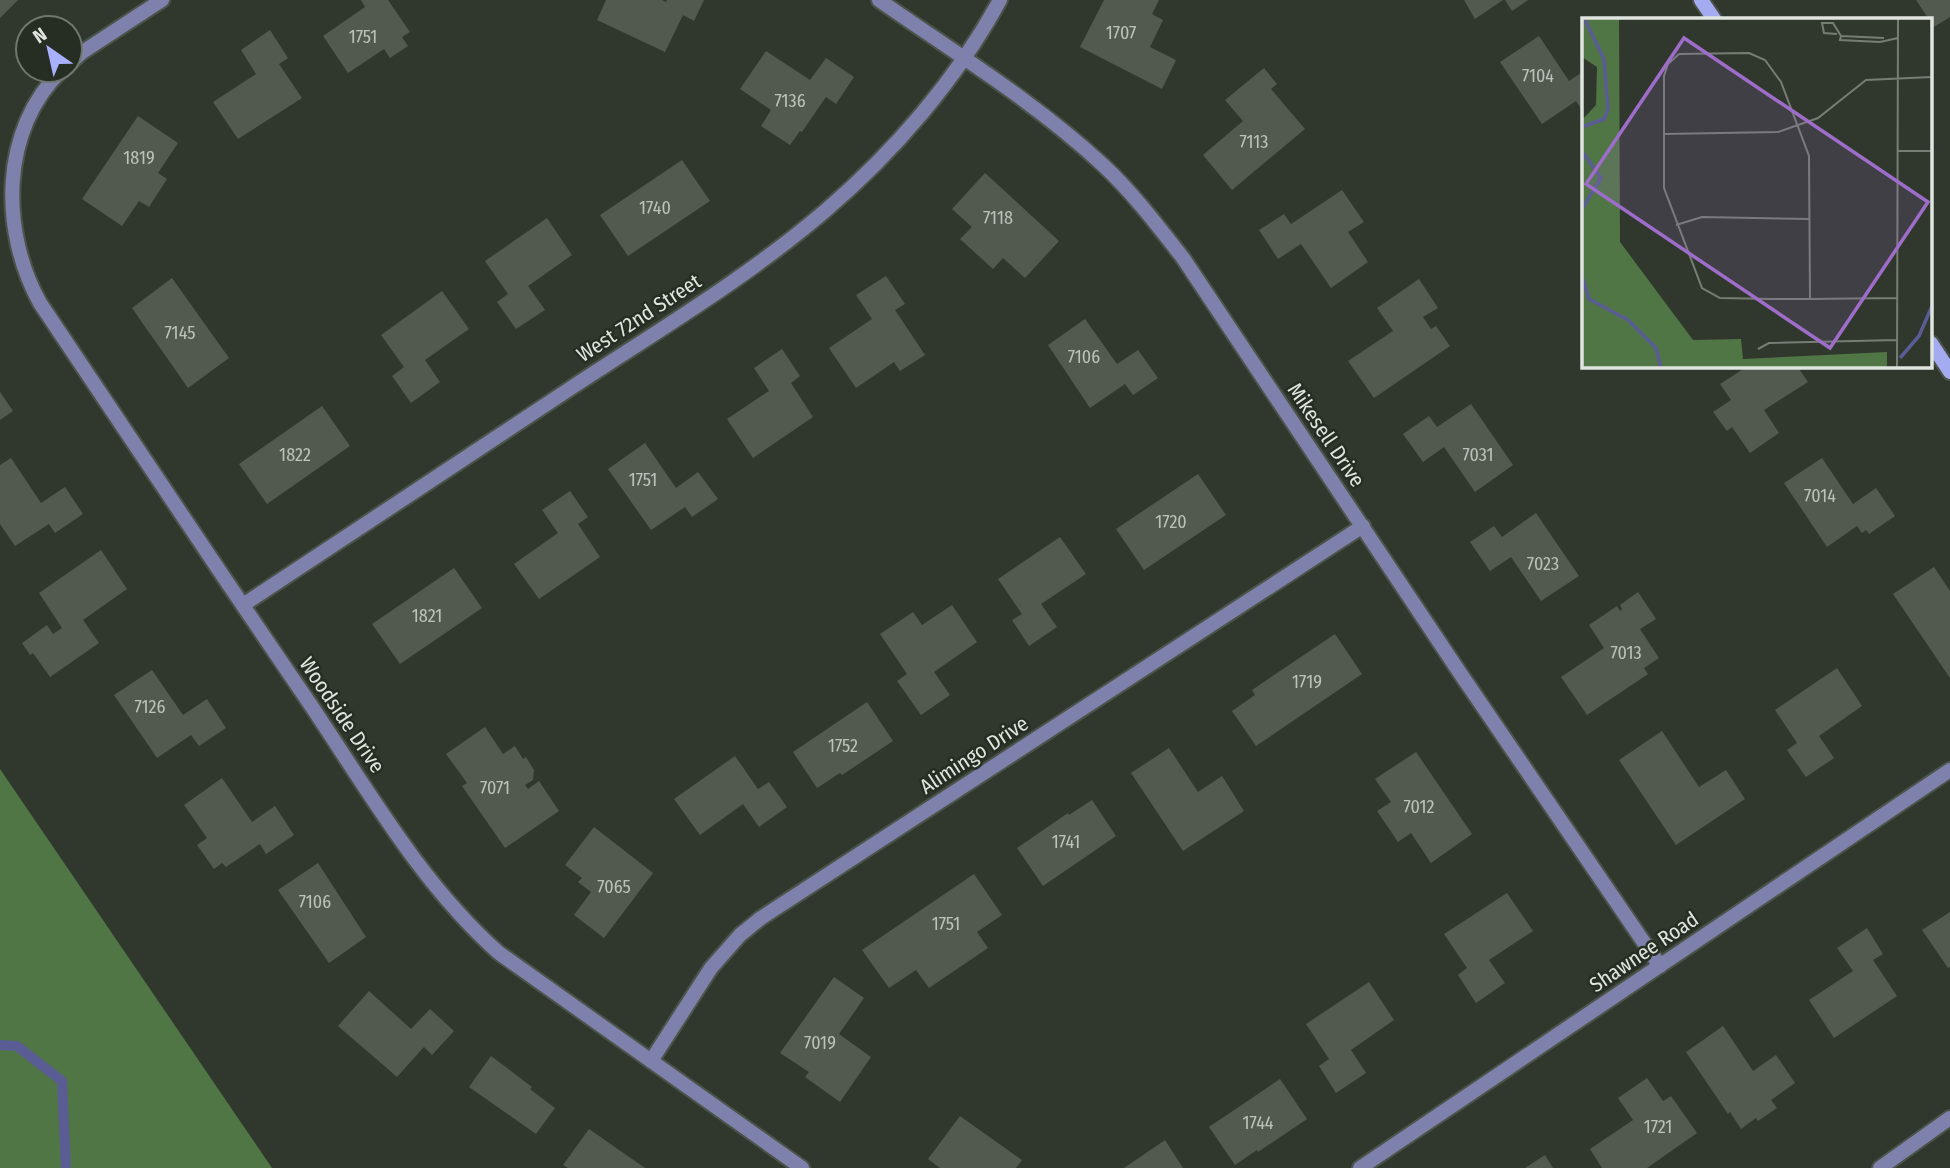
<svg xmlns="http://www.w3.org/2000/svg" width="1950" height="1168" viewBox="0 0 1950 1168" font-family="'Fira Sans Condensed',sans-serif">
<rect width="100%" height="100%" fill="#30382e"/>
<path fill="#517645" d="M0,769L272,1168H0Z"/>
<g fill="none" stroke-linecap="round" stroke-linejoin="round">
<path stroke="#5a5d93" stroke-width="10" d="M0,1045L17,1046L62,1081L66,1168"/>
</g>
<path fill="#525a4f" d="M0,0H18L0,18Z
M361,0H388L410,32L402,37L408,46L390,58L384,49L348,73L323,36L365,7Z
M606,0H662L666,2L667,0H704L694,21L683,15L665,52L597,20Z
M1104,0H1159L1152,14L1163,20L1150,47L1176,60L1162,89L1080,47Z
M1464,0H1503L1475,19Z
M1505,0H1528L1512,11Z
M1916,0H1950V17L1934,27Z
M270,30L288,58L279,64L302,98L238,139L213,102L256,74L241,50Z
M1539,36L1569,81L1584,71V113L1576,101L1542,124L1500,62Z
M766,51L810,80L826,58L854,77L836,104L826,97L802,132L800,131L790,145L761,126L771,110L740,89Z
M1264,68L1277,84L1271,89L1305,129L1232,190L1203,155L1243,121L1225,100Z
M138,116L178,143L158,173L167,179L149,207L139,201L122,226L82,199Z
M682,160L710,201L628,256L600,215Z
M985,173L1059,241L1025,278L1003,258L993,269L960,239L972,227L952,209Z
M1342,190L1364,222L1348,232L1368,262L1331,288L1301,244L1278,259L1259,230L1284,214L1291,224Z
M547,218L572,255L528,286L545,310L516,329L497,302L508,294L485,261Z
M886,276L905,304L895,310L925,355L900,371L894,362L856,388L829,348L872,319L856,295Z
M172,278L229,358L188,388L132,308Z
M1419,279L1438,308L1423,317L1431,329L1436,326L1450,346L1374,398L1348,361L1393,331L1377,308Z
M442,291L469,329L425,360L440,382L411,403L392,376L404,367L381,335Z
M1085,319L1117,364L1138,350L1158,378L1133,395L1125,384L1090,408L1048,345Z
M782,349L800,376L791,383L813,417L753,458L727,419L769,391L754,368Z
M1748,366H1797L1808,382L1764,410L1779,433L1750,453L1732,427L1727,431L1713,412L1731,400L1720,384Z
M0,392L13,411L0,420Z
M1471,404L1513,465L1475,492L1444,447L1423,462L1403,434L1429,416L1437,427Z
M322,406L350,446L267,504L239,464Z
M645,443L676,488L698,472L718,499L692,517L685,507L651,530L608,469Z
M11,458L41,503L65,487L83,514L55,533L49,524L15,546L0,524V465Z
M1822,458L1853,504L1876,488L1895,516L1869,534L1866,530L1862,533L1857,526L1827,547L1784,483Z
M1198,474L1226,515L1144,570L1116,529Z
M570,491L588,517L578,524L600,557L539,599L514,564L558,533L542,510Z
M1536,513L1579,576L1541,601L1511,557L1490,571L1470,542L1494,526L1502,537Z
M1060,537L1086,574L1041,604L1057,627L1029,646L1012,620L1022,614L998,579Z
M101,550L127,589L83,620L99,643L50,677L33,653L30,655L22,643L47,625L53,634L62,628L39,593Z
M1934,567L1950,591V678L1893,594Z
M454,568L482,608L400,664L372,624Z
M1638,592L1656,619L1640,629L1659,658L1644,668L1648,674L1587,715L1561,677L1604,648L1589,625L1617,606L1620,611L1622,609L1620,605Z
M952,605L977,642L934,672L950,695L921,715L897,681L907,674L880,634L913,612L922,625Z
M1335,634L1362,674L1256,746L1232,711L1255,695L1252,690Z
M1837,668L1862,706L1819,736L1834,758L1806,777L1787,750L1797,743L1775,710Z
M152,670L183,715L207,699L226,728L199,746L191,735L157,758L114,695Z
M867,702L893,741L842,775L840,773L817,788L793,752Z
M485,727L503,754L515,746L523,759L526,757L534,770L533,780L525,785L528,789L539,781L559,811L505,848L462,786L467,783L446,754Z
M1662,731L1699,787L1726,770L1745,799L1676,845L1619,760Z
M1169,748L1198,792L1222,776L1244,811L1183,851L1131,773Z
M1416,752L1472,834L1431,863L1411,833L1398,842L1377,811L1391,802L1375,779Z
M735,756L758,789L769,782L787,807L759,827L743,804L700,835L674,799Z
M222,778L252,822L275,806L294,835L266,854L260,844L226,867L222,863L214,869L197,845L207,838L184,805Z
M1092,800L1116,836L1043,886L1017,848L1068,813L1069,815Z
M594,827L653,873L604,938L574,915L591,892L578,882L582,878L565,865Z
M318,863L366,937L329,963L278,890Z
M974,874L1002,915L977,932L988,948L929,988L916,970L889,988L862,950Z
M1507,893L1533,931L1489,960L1505,983L1476,1003L1458,975L1467,968L1444,934Z
M1950,912V967L1948,968L1922,930Z
M1867,928L1883,954L1873,960L1897,996L1834,1038L1809,1000L1853,971L1837,948Z
M834,977L864,998L839,1034L871,1057L840,1102L805,1077L809,1072L780,1053Z
M1369,982L1394,1020L1351,1050L1366,1073L1336,1093L1319,1066L1329,1059L1306,1024Z
M369,991L411,1029L430,1009L454,1031L432,1055L424,1047L397,1077L338,1026Z
M1723,1026L1753,1071L1776,1055L1795,1083L1771,1100L1777,1108L1758,1121L1756,1118L1741,1129L1730,1112L1728,1114L1686,1052Z
M491,1056L532,1087L530,1089L555,1108L536,1134L469,1087Z
M1647,1078L1663,1101L1671,1096L1697,1133L1647,1168H1602L1590,1149L1633,1120L1618,1098Z
M1280,1079L1307,1119L1258,1152L1257,1150L1235,1165L1209,1127Z
M960,1116L1022,1160L1016,1168H940L928,1159Z
M589,1129L645,1168H568L563,1165Z
M1165,1140L1183,1168H1124Z
M1545,1155L1553,1168H1525Z"/>
<g fill="none" stroke-linecap="round" stroke-linejoin="round">
<g stroke="#4c544a" stroke-width="18">
<path id="minor" d="M879,0C955,53 1035,102 1103,165C1133,193 1158,226 1183,258L1460,673L1660,966
M70,63L81,53L162,0
M62,70C0,129 0,231 40,303C129,437 219,571 310,704C368,790 421,884 499,953L802,1168
M243,605C353,532 463,459 574,386C659,330 748,277 825,211C894,152 957,79 1000,0
M651,1061L711,968L740,935L761,918L1363,526
M1360,1168L1950,770
M1880,1168L1950,1118"/>
</g>
<g stroke="#4c544a" stroke-width="18">
<path id="secondary" d="M1701,0L1714,19
M1931,343L1950,372"/>
</g>
<use href="#minor" stroke="#7d81ac" stroke-width="14"/>
<use href="#secondary" stroke="#a5abf0" stroke-width="14"/>
</g>
<g text-anchor="middle" dominant-baseline="central" stroke-width="5" stroke-linejoin="round" paint-order="stroke">
<g font-size="18" fill="#bcc2bb">
<text x="1121" y="33">1707</text>
<text x="363" y="37">1751</text>
<text x="1538" y="76">7104</text>
<text x="790" y="101">7136</text>
<text x="1254" y="142">7113</text>
<text x="139" y="158">1819</text>
<text x="655" y="208">1740</text>
<text x="998" y="218">7118</text>
<text x="180" y="333">7145</text>
<text x="1084" y="357">7106</text>
<text x="295" y="455">1822</text>
<text x="1478" y="455">7031</text>
<text x="643" y="480">1751</text>
<text x="1820" y="496">7014</text>
<text x="1171" y="522">1720</text>
<text x="1543" y="564">7023</text>
<text x="427" y="616">1821</text>
<text x="1626" y="653">7013</text>
<text x="1307" y="682">1719</text>
<text x="150" y="707">7126</text>
<text x="843" y="746">1752</text>
<text x="495" y="788">7071</text>
<text x="1419" y="807">7012</text>
<text x="1066" y="842">1741</text>
<text x="614" y="887">7065</text>
<text x="315" y="902">7106</text>
<text x="946" y="924">1751</text>
<text x="820" y="1043">7019</text>
<text x="1258" y="1123">1744</text>
<text x="1658" y="1127">1721</text>
</g>
<g font-size="21" fill="#e0e5df" stroke="#262e24">
<text transform="translate(639 318) rotate(-33)">West 72nd Street</text>
<text transform="translate(1326 435) rotate(56)">Mikesell Drive</text>
<text transform="translate(342 715) rotate(56)">Woodside Drive</text>
<text transform="translate(974 755) rotate(-33)">Alimingo Drive</text>
<text transform="translate(1644 952) rotate(-34)">Shawnee Road</text>
</g>
</g>
<g transform="translate(1582 18)">
<rect width="350" height="350" fill="#30382e"/>
<path d="M0,0H37L38,224L111,322L159,321L161,341L305,334V350H0V102L14,87L15,49L0,39Z" fill="#517645"/>
<path fill="none" stroke="#5a5d93" stroke-width="3.5" d="M0,109L22,101L26,91L22,41L2,0M0,133L19,160L0,191M0,258L7,281L46,302L74,330L79,350M318,340L337,318L350,288"/>
<path fill="none" stroke="#767d75" stroke-width="2" d="M255,16L242,15L240,5H251L259,18M302,20L259,18L258,22L298,24L316,20M82,116L196,114L236,100L284,62L350,59M315,133H350M94,207L120,199L228,201M228,281L227,138L199,64L183,42L167,35L97,36L86,46L82,58V170L120,270L138,280L189,281H228L315,280M176,331L187,325L315,322M315,350L316,0"/>
<path fill="#9e6dca" fill-opacity="0.15" stroke="#9e6dca" stroke-width="3.5" d="M102,20L346,184L248,330L4,166Z"/>
<rect width="350" height="350" fill="none" stroke="#e0e5df" stroke-width="3.5"/>
</g>
<g transform="translate(49 49) rotate(326)"><circle r="33" fill="#262e24" stroke="#70776f" stroke-width="2"/>
<path d="M0-5L12 26L0 18L-12 26Z" fill="#a9b0fc"/>
<text y="-10" font-size="19" font-weight="bold" text-anchor="middle" fill="#e0e5df">N</text>
</g>
</svg>
